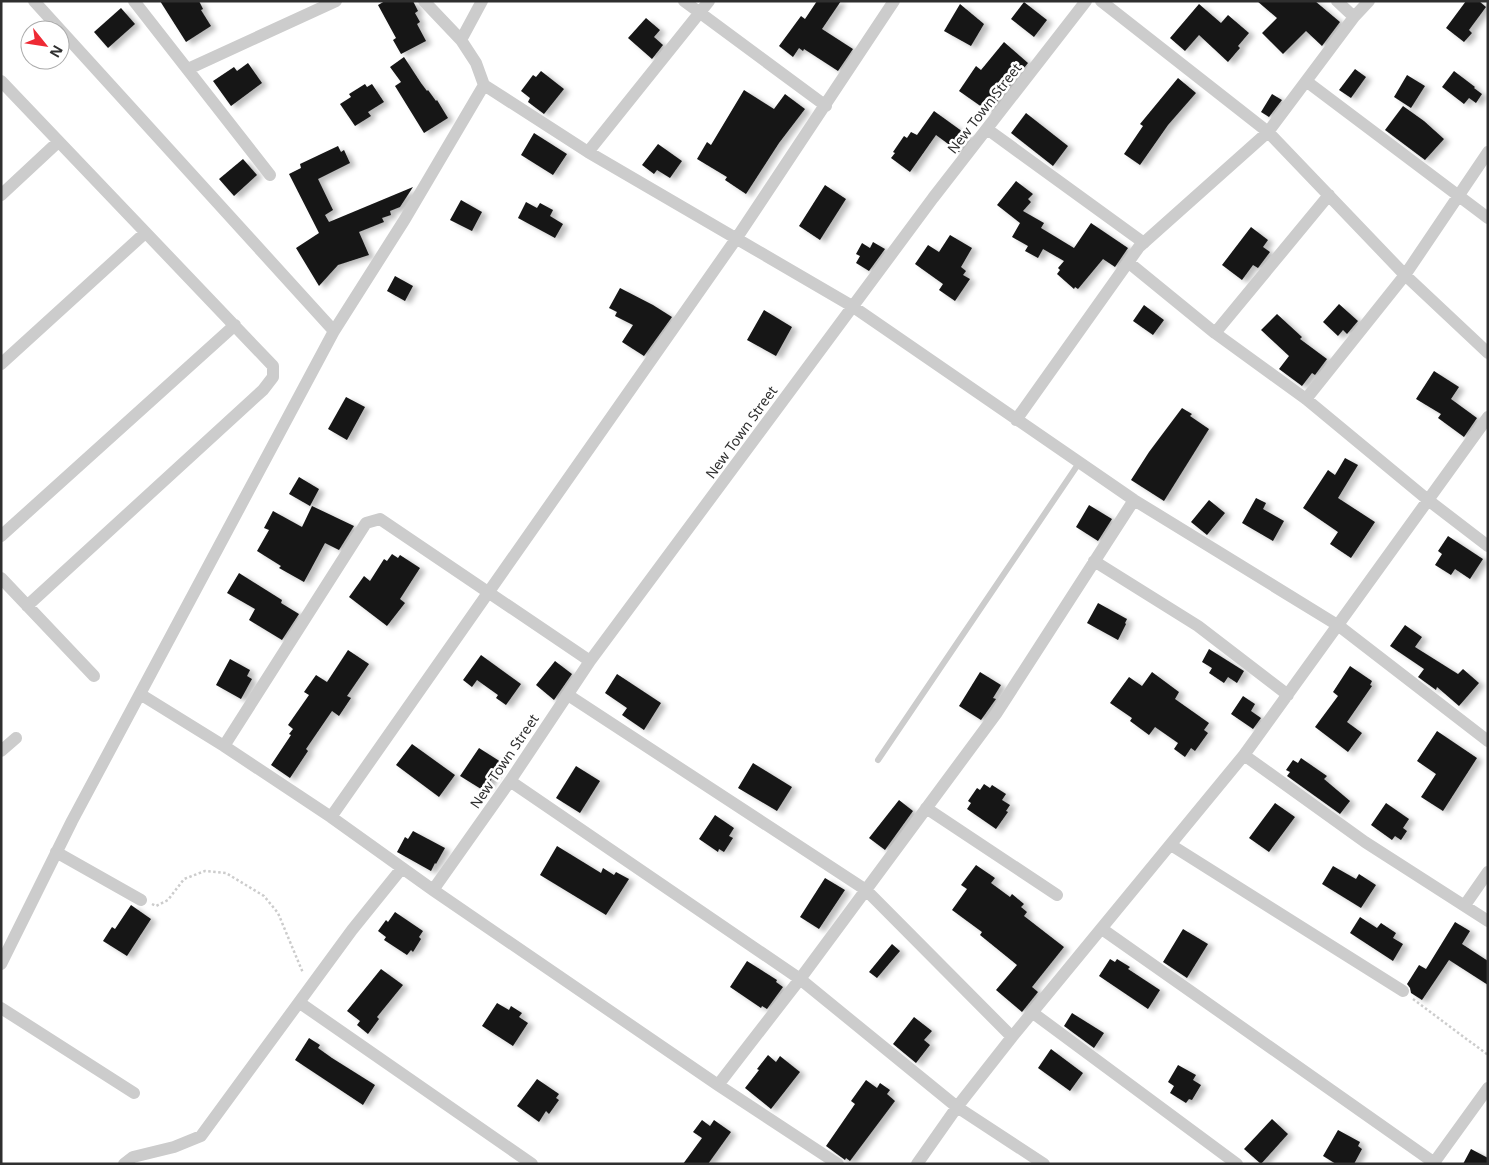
<svg xmlns="http://www.w3.org/2000/svg" width="1489" height="1165" viewBox="0 0 1489 1165" font-family="'Noto Sans',sans-serif">
<defs>
<filter id="shadow"><feDropShadow dx="5.5" dy="3" stdDeviation="2.5" flood-color="#0004"/></filter>
</defs>
<rect width="100%" height="100%" fill="#fff"/>
<path fill="#161616" filter="url(#shadow)" d="M160,1H199L203,9L201,10L211,26L186,42Z
M385,1H413L418,11L415,13L420,22L417,24L426,41L401,54L393,40L396,38L378,5Z
M817,1H841L822,29L853,49L838,71L804,49L803,51L799,48L793,57L779,46L801,16L805,19Z
M1257,1H1315L1340,22L1322,46L1306,31L1283,54L1262,33L1277,18Z
M1466,1H1479L1486,7L1469,30L1472,33L1464,42L1446,28Z
M1024,2L1047,20L1034,37L1011,19Z
M960,4L984,24L971,46L944,31Z
M1199,4L1221,23L1228,15L1249,33L1238,46L1240,48L1228,62L1199,35L1185,51L1170,38Z
M121,8L135,24L108,48L94,32Z
M646,18L660,30L654,37L663,45L652,59L628,38Z
M1004,42L1028,63L989,112L959,91L976,66L981,70Z
M404,57L421,83L427,91L428,90L436,101L437,100L448,118L424,133L395,86L401,82L390,67Z
M248,63L262,83L231,106L213,81L234,67L237,71Z
M1355,69L1366,77L1351,98L1339,90Z
M541,71L564,89L544,114L528,102L530,98L521,91L533,75L536,77Z
M1454,71L1475,87L1474,88L1482,94L1476,103L1469,98L1464,104L1442,87Z
M1407,75L1425,86L1411,108L1394,97Z
M1178,78L1196,93L1168,125L1140,165L1124,154L1143,126L1140,124Z
M365,84L367,87L372,84L384,102L368,112L371,116L355,126L340,104L351,97L349,94Z
M744,90L774,109L785,94L805,109L779,143L746,194L725,180L727,177L697,159L707,142L711,145Z
M1272,94L1282,100L1269,117L1261,112Z
M1403,106L1424,121L1444,139L1425,160L1385,130Z
M934,111L970,137L959,152L936,135L910,172L891,158L895,153L893,152L904,136L907,138L911,132L917,135Z
M1026,113L1068,146L1053,166L1011,133Z
M534,133L567,154L553,175L521,155Z
M658,144L682,161L670,178L657,170L654,174L642,165Z
M338,146L341,152L344,150L350,163L318,179L333,210L325,215L329,222L413,187L400,207L390,211L391,215L382,218L384,222L359,232L369,255L338,265L319,286L296,248L319,233L289,174L301,168L300,164Z
M243,159L257,175L234,196L219,179Z
M1016,181L1033,194L1028,199L1031,202L1023,211L1044,223L1041,228L1074,248L1091,223L1128,248L1115,267L1103,259L1078,289L1075,287L1074,289L1057,274L1060,270L1058,268L1064,261L1043,249L1038,258L1025,251L1028,246L1012,237L1020,223L997,205Z
M825,185L846,199L820,240L799,226Z
M461,200L482,212L472,231L450,220Z
M526,202L537,208L540,203L553,210L550,216L563,224L555,238L518,218Z
M1251,227L1268,240L1263,247L1270,252L1258,268L1253,265L1242,280L1222,265Z
M950,235L972,248L961,267L966,271L963,275L970,279L955,301L939,290L943,284L915,264L928,245L939,252Z
M873,242L885,249L869,271L856,263L860,256L856,254L862,243L870,248Z
M395,276L413,286L405,301L387,291Z
M620,288L653,305L672,317L644,356L622,342L633,325L615,316L617,312L609,308Z
M1339,304L1358,321L1347,334L1343,330L1338,336L1323,322Z
M1144,305L1164,320L1153,335L1133,321Z
M764,310L792,327L776,356L747,340Z
M1277,314L1302,337L1300,339L1327,359L1315,375L1312,373L1302,386L1279,369L1289,356L1261,330Z
M1434,371L1459,387L1451,399L1477,418L1464,437L1438,418L1441,414L1416,399Z
M346,397L365,407L347,440L328,429Z
M1182,408L1192,414L1190,416L1209,429L1164,501L1131,480L1149,452Z
M1345,458L1358,465L1338,498L1375,522L1351,558L1330,544L1338,532L1303,508L1328,470L1335,475Z
M299,477L319,489L310,506L289,494Z
M1256,498L1266,503L1263,509L1284,521L1273,541L1242,523Z
M1209,500L1225,513L1207,535L1191,522Z
M1089,505L1112,519L1098,541L1076,527Z
M312,506L354,526L339,550L325,543L304,582L279,568L281,566L257,551L269,530L264,528L273,511L302,527Z
M1448,536L1483,559L1470,579L1455,569L1451,575L1435,565L1442,554L1438,551Z
M392,554L398,558L400,555L420,568L400,599L405,603L387,626L349,597L364,576L370,581L384,559L387,561Z
M239,573L282,600L281,603L299,614L282,640L249,620L255,609L227,593Z
M1098,603L1127,619L1125,623L1126,624L1118,640L1087,623Z
M1405,625L1422,637L1415,647L1458,674L1463,669L1479,683L1459,706L1437,687L1436,690L1418,677L1424,669L1390,646Z
M1209,649L1244,671L1237,683L1228,677L1224,683L1209,673L1212,668L1202,662Z
M348,650L369,664L347,696L351,698L339,716L332,711L306,749L308,751L290,778L271,765L291,735L289,734L293,729L288,725L309,695L304,692L316,675L327,682Z
M481,655L521,684L506,705L496,698L498,695L477,680L472,687L463,680Z
M230,659L250,670L247,676L252,679L241,699L216,685Z
M555,661L572,674L554,700L536,685Z
M1350,666L1372,681L1370,685L1372,686L1347,722L1362,733L1348,752L1315,727L1338,696L1333,692Z
M980,672L1001,685L993,698L996,699L981,720L959,706Z
M1152,672L1179,692L1175,699L1209,723L1204,730L1208,733L1195,751L1191,748L1185,757L1174,749L1178,743L1155,727L1149,735L1130,721L1132,718L1110,703L1129,677L1142,686Z
M617,674L661,703L644,730L622,715L627,708L605,693Z
M1243,696L1255,704L1251,711L1261,718L1253,729L1231,714Z
M1437,731L1477,758L1443,811L1421,797L1436,774L1417,761Z
M412,744L455,775L439,797L396,765Z
M479,748L501,762L487,787L483,785L481,789L460,776Z
M1301,758L1327,776L1324,779L1350,801L1340,814L1287,776L1290,772L1286,770L1293,760L1298,763Z
M753,763L792,787L777,811L738,788Z
M576,766L600,781L580,813L556,798Z
M984,784L990,788L992,785L1006,794L1002,800L1010,805L1006,811L1008,812L996,829L967,809L971,803L968,801L977,788L980,790Z
M899,800L913,811L885,850L869,838Z
M1275,803L1295,817L1269,852L1249,838Z
M1386,803L1409,819L1403,828L1407,831L1401,840L1395,836L1392,840L1371,825Z
M715,815L734,828L729,836L733,838L724,852L719,849L718,852L699,839Z
M413,831L445,848L436,864L435,863L431,871L397,852L405,837L408,839Z
M557,846L601,873L603,868L614,875L616,872L629,879L606,915L540,875Z
M976,865L995,878L991,883L1010,897L1012,894L1024,904L1021,907L1027,912L1024,916L1064,947L1032,987L1038,992L1022,1012L996,990L1017,965L980,935L982,932L952,910L967,889L961,885Z
M1333,866L1356,879L1359,874L1376,885L1361,908L1322,884Z
M825,878L845,890L819,929L800,917Z
M131,905L151,919L127,956L103,941L112,927L115,929Z
M395,912L423,931L419,937L421,939L413,952L411,950L407,955L384,940L386,937L378,931L386,920L388,922Z
M1360,917L1377,928L1381,923L1396,933L1393,938L1403,944L1393,961L1350,933Z
M1455,922L1470,931L1462,944L1488,961V985L1449,960L1422,1000L1411,993L1410,988L1407,984L1419,965L1426,969Z
M1183,929L1208,944L1187,978L1163,962Z
M892,944L900,951L877,978L869,972Z
M1110,959L1115,962L1117,959L1130,967L1128,969L1160,990L1148,1009L1099,976Z
M747,961L777,980L776,982L783,987L767,1009L762,1006L761,1008L730,987Z
M381,969L403,985L377,1017L379,1019L368,1034L357,1025L360,1021L347,1011Z
M497,1003L509,1010L511,1006L522,1013L519,1017L528,1023L513,1046L482,1026Z
M1072,1013L1104,1033L1094,1048L1064,1026Z
M914,1017L932,1031L924,1040L930,1045L916,1063L893,1044Z
M309,1038L320,1045L318,1048L332,1058L375,1085L363,1105L295,1060Z
M1051,1049L1083,1073L1070,1091L1038,1068Z
M768,1055L776,1062L780,1056L800,1072L771,1109L745,1088L759,1070L757,1069Z
M1178,1065L1196,1075L1193,1080L1201,1085L1192,1100L1189,1099L1186,1103L1170,1093L1174,1086L1168,1082Z
M537,1079L559,1094L556,1098L559,1100L549,1114L546,1111L539,1122L517,1106Z
M866,1080L877,1088L880,1083L890,1090L887,1094L895,1101L850,1161L846,1158L845,1160L826,1146L855,1104L851,1101Z
M1272,1119L1288,1134L1261,1164L1244,1149Z
M702,1120L710,1126L714,1120L731,1132L708,1164H683L702,1138L693,1132Z
M1338,1130L1360,1142L1358,1146L1362,1149L1354,1164H1336L1323,1156Z
M1471,1149L1488,1158V1164H1463Z"/>
<g fill="none" stroke-linecap="round" stroke-linejoin="round">
<path stroke="#ccc" stroke-width="2.5" stroke-dasharray="2.5 2.5" stroke-linecap="butt" d="M152,904L156,906L168,900L184,879L205,871L226,873L264,896L278,913L303,973
M1413,999L1488,1055"/>
<path stroke="#ccc" stroke-width="6" d="M878,760L1079,463"/>
<path stroke="#ccc" stroke-width="12" d="M34,1L334,331
M134,1L270,175
M424,1L461,40L476,63L484,85L588,152L852,306L1134,500L1339,626L1488,741
M684,1L826,106
M1101,1L1268,132L1405,275L1488,353
M1337,1L1354,17
M461,40L482,1
M188,69L336,1
M1,81L273,366V377L263,390L27,606
M1306,81L1488,218
M987,129L1144,243
M588,152L709,1
M1,195L58,142
M1128,262L1215,333L1306,399L1428,500L1488,546
M1215,333L1329,195
M1,364L145,233
M1306,399L1405,275L1488,152
M1016,420L1139,247L1268,132L1354,17L1369,1
M1,536L235,325
M1094,561L1198,626L1288,695
M1,578L94,676
M140,694L224,746L331,817L433,890L718,1085L838,1164
M568,695L866,890L1012,1037
M224,746L366,523L380,519L590,661
M1,751L16,738
M1244,755L1365,842L1488,921
M510,781L800,979L957,1107L1044,1164
M926,808L1057,895
M331,817L736,239L894,1
M1171,845L1403,991
M56,852L141,900
M433,890L510,781L590,661L933,198L1086,1
M1465,905L1488,872
M1102,929L1436,1164
M1,964L72,821L334,331L405,219L484,85
M300,1003L532,1164
M1,1008L134,1093
M1033,1013L1237,1164
M718,1085L800,979L996,714L1134,500
M124,1164L133,1157L174,1147L201,1136L352,930L402,868
M917,1164L957,1107L1012,1037L1244,755L1488,417
M1433,1164L1488,1088"/>
</g>
<g text-anchor="middle" dominant-baseline="central" stroke-width="5" stroke-linejoin="round" paint-order="stroke">
<g font-size="14" fill="#2f2f2f" stroke="#fff">
<text transform="translate(984 108) rotate(-52)">New Town Street</text>
<text transform="translate(741 432) rotate(-54)">New Town Street</text>
<text transform="translate(504 761) rotate(-56)">New Town Street</text>
</g>
</g>
<rect width="1489" height="1165" fill="none" stroke="#2f2f2f" stroke-width="5"/>
<g transform="translate(45 45) rotate(120)"><circle r="24" fill="#ffffff" stroke="#acacac"/>
<path d="M0-4L9 19L0 12L-9 19Z" fill="#ee2a34"/>
<text y="-8" font-size="14" font-weight="bold" text-anchor="middle" fill="#2f2f2f">N</text>
</g>
</svg>
